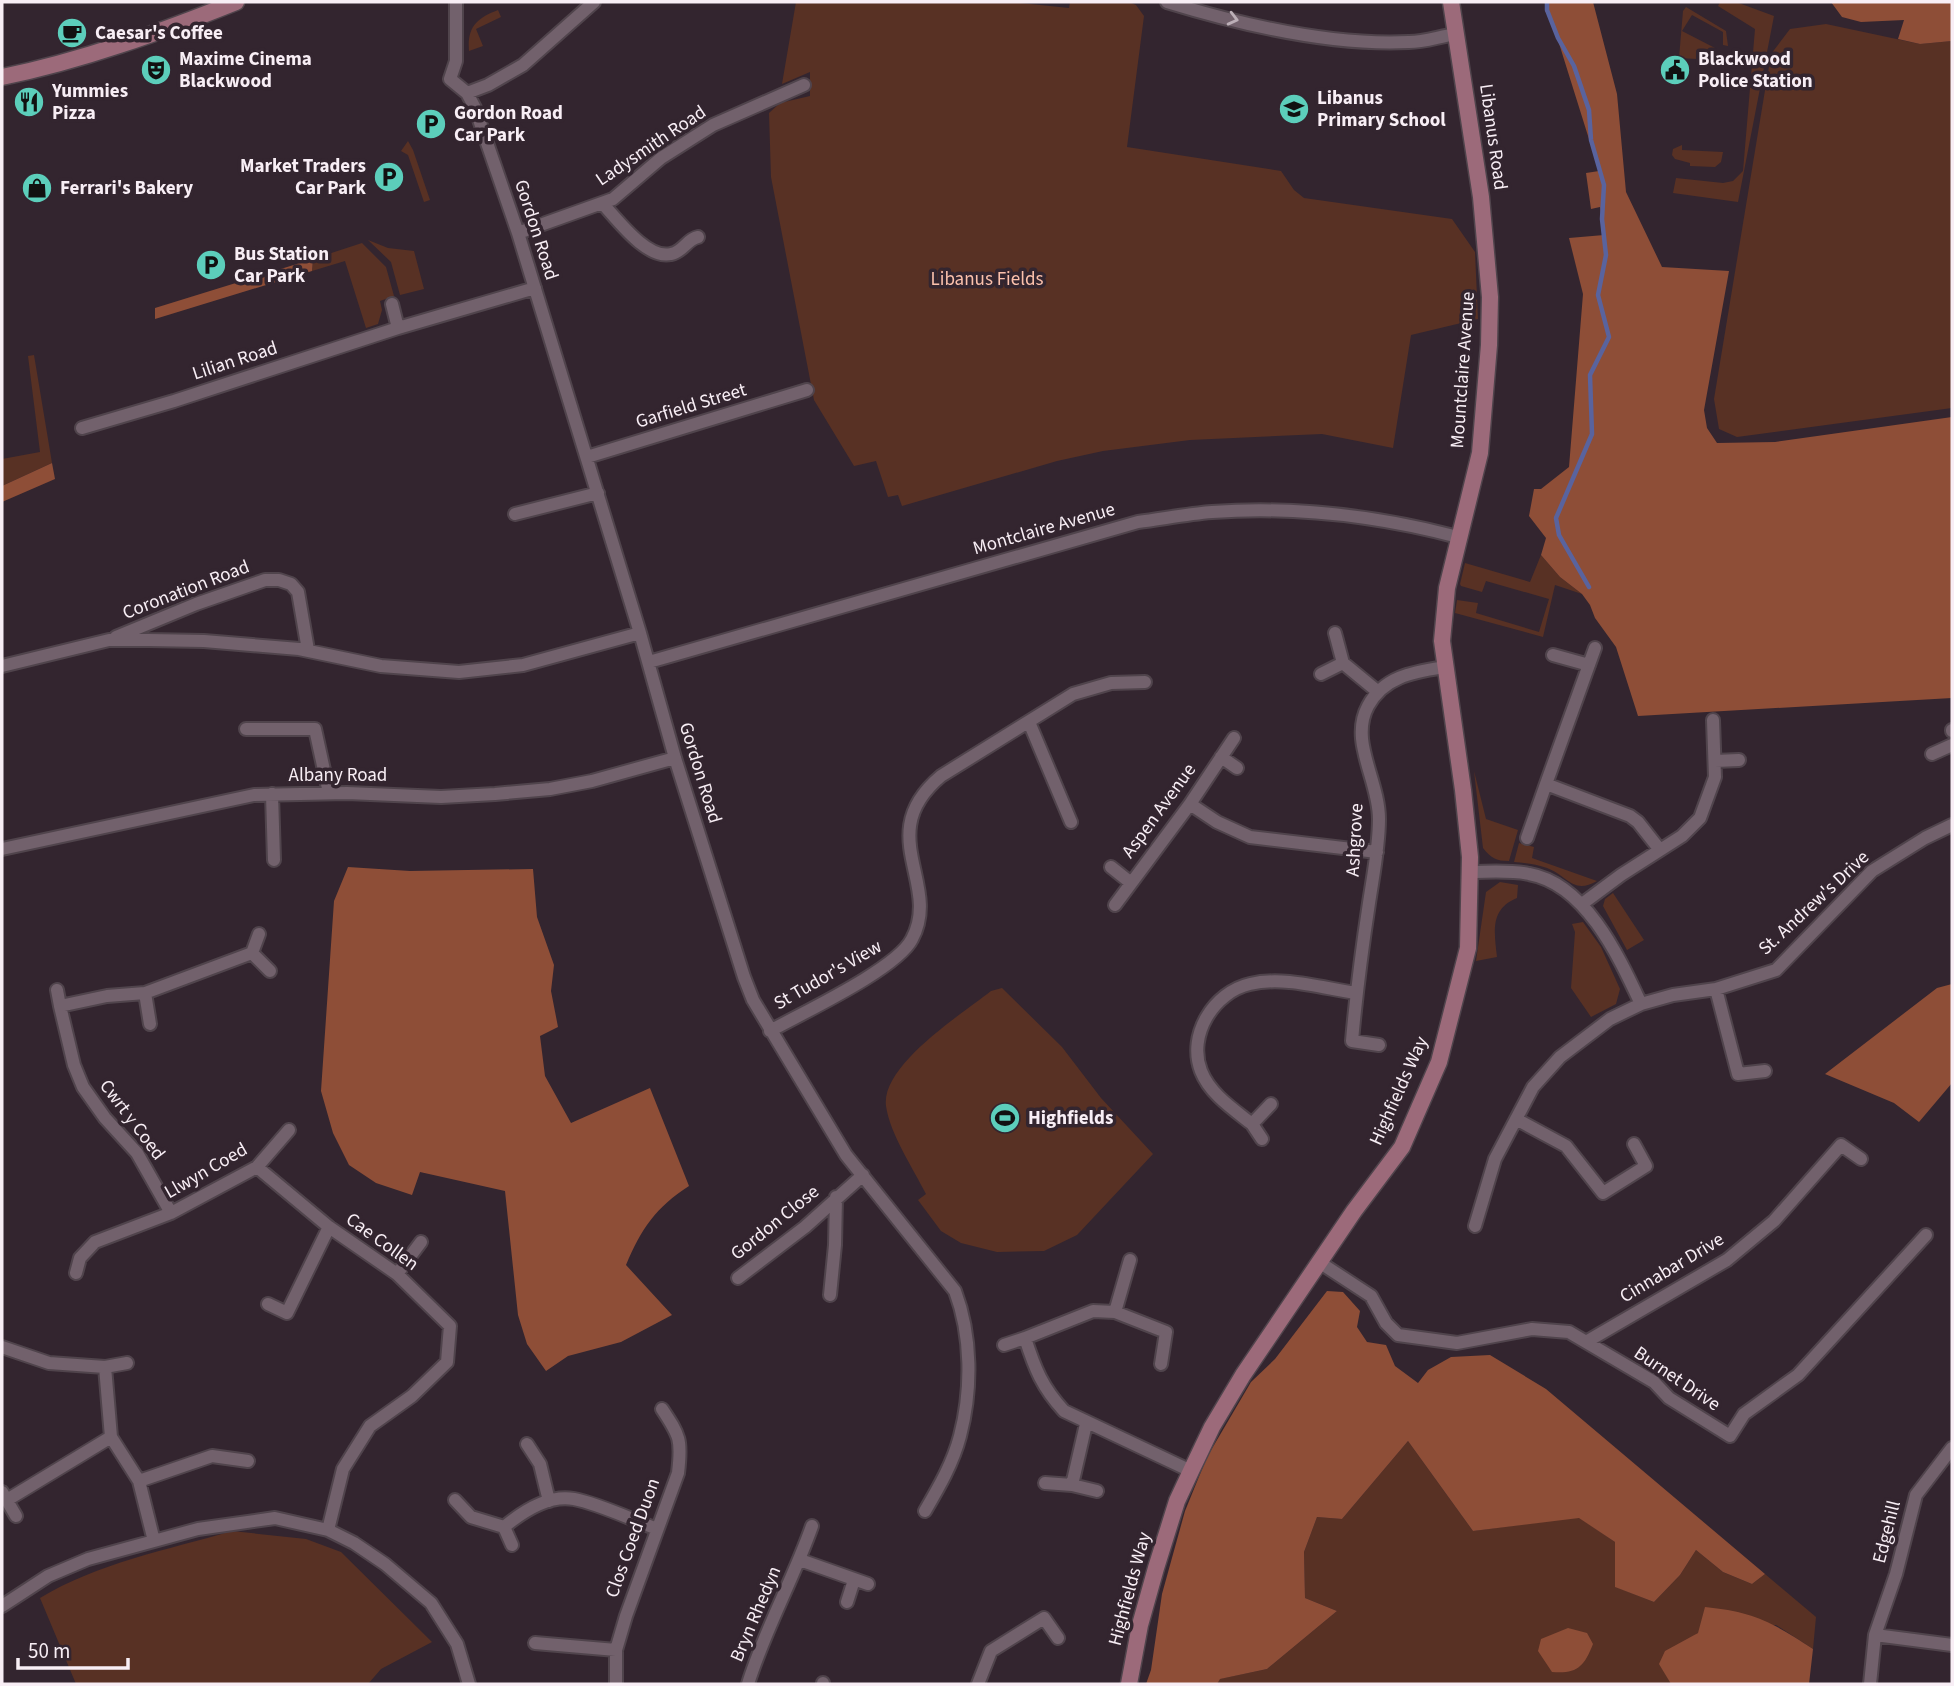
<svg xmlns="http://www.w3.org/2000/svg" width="1954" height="1686" viewBox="0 0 1954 1686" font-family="'Source Sans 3',sans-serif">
<rect width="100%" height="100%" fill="#33252f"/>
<path fill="#583124" d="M796,2H1010L1069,8L1070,2H1129L1136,5L1144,16L1127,147L1281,171L1294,190L1304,198L1452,219L1475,252L1478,319L1411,335L1393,448L1322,434L1190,440L1103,451L1057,461L902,506L898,495L888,497L876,461L854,466L814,400L771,177L769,113L780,103L810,96V72L782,84Z
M1720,2H1736L1774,16L1738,202L1673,193L1676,178L1723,183L1733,181L1743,171L1755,29L1718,6Z
M1686,7L1726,31L1728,46L1723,45V32L1692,15L1682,31L1715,48V60L1679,58L1683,11Z
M498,10L501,17L476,29L483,46L469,51C467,27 477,18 498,10Z
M1826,24L1920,44L1952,41V408L1737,437L1719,429L1714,399L1771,54L1790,29Z
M408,141L413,150L430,200L424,202L408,155L401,151Z
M1682,145V150L1723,152L1721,162L1715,167L1690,166V163L1675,159L1672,155L1673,149Z
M368,240L388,248L414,251L424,289L400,295L391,262Z
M362,243L386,267L394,296L380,301L382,310L378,324L366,328L345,261L312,271L313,259Z
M34,355L52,463L2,486V459L40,452L28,356Z
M1541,555L1560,577L1582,594L1555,585L1543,637L1455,613L1457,600L1478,603L1476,613L1539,632L1549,599L1486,581L1482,592L1461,586L1460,584L1465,563L1530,582Z
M1474,771L1486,819L1518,830L1509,861C1496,861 1491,858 1483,848Z
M1519,843L1534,847L1532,858L1597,881C1573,895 1568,876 1547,868C1536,864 1525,863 1514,862Z
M1500,882L1518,885L1517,898C1490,909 1494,931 1497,957L1476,961L1486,892Z
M1613,893L1644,940L1627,950L1603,906L1605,899Z
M1583,922L1601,947L1620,989L1616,1004L1591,1017L1571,988L1575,932L1572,924Z
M1002,988L1062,1047L1101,1098L1153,1154L1077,1235L1044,1251L997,1252L961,1243L941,1231L918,1200L926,1194C913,1168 890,1134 886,1106C881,1065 962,1014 991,991Z
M1408,1441L1473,1531L1579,1517L1615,1542L1616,1587L1654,1602L1680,1575L1696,1550L1723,1572L1752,1584L1765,1574L1816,1617L1813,1649L1776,1625L1698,1633L1660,1664L1671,1684H1217L1219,1679L1267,1669L1337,1611L1305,1598L1304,1552L1317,1517L1342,1519Z
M232,1531L306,1539L341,1552L432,1642L381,1669L368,1684H76L40,1598C98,1563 167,1550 232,1531Z"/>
<path fill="#8e4e37" d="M1545,2H1593L1617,94L1626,192L1662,267L1729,271L1704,410L1707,428L1717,443L1775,442L1952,417V698L1638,716L1616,647L1595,618L1590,605L1582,594L1560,577L1541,555L1546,538L1529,516L1534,489H1541L1569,467L1583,294L1569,238L1604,235L1600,207L1591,209L1586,173L1599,171L1552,21L1545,11Z
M1831,2H1952V41L1920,44L1898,39L1904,20L1861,22L1842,17Z
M313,259L312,271L155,319V308Z
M52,463L55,479L2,502V486Z
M348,867L410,871L533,869L537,917L554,965L551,991L558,1027L540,1036L545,1076L571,1123L650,1088L689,1186C656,1207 641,1229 626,1265L672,1315L621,1342L568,1356L546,1371L527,1344L518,1315L505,1191L420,1172L412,1195L376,1183L349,1165L333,1133L321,1091L334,901Z
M1952,984V1083L1919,1122L1894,1103L1825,1074L1937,988Z
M1327,1291L1343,1292L1360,1311L1357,1327L1367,1342L1386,1345L1395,1366L1418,1383L1428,1370L1451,1357L1490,1355L1546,1389L1765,1574L1752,1584L1723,1572L1696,1550L1680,1575L1654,1602L1615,1587V1542L1579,1518L1473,1531L1408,1441L1342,1519L1317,1517L1304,1552L1305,1598L1337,1611L1267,1669L1220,1679L1217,1684H1146L1151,1670L1162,1594L1185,1511L1207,1457L1251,1382L1275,1359Z
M1705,1607C1754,1612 1772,1622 1813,1649L1809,1684H1671L1659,1664L1665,1651L1698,1633Z
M1568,1628L1587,1633L1593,1644C1584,1667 1577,1674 1552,1672L1538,1651L1541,1639Z"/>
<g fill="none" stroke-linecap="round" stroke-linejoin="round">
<path stroke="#59639e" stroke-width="4.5" d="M1547,2V10L1558,38L1574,66L1589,110L1591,140L1604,185L1602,219L1606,255L1598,295L1609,337L1590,375L1592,434L1556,518L1559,535L1589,587"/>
<g stroke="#50444c" stroke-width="16">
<path id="street" d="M456,2V61L450,79L467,93L475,108L518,233L640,633L675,758L744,977L753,1000L846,1155L955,1291C972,1336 972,1390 960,1436C953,1463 939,1487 925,1511
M1167,2C1242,25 1331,46 1409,42C1426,42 1440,36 1457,34
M467,93L488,85L523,65L594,2
M602,203C617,219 647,260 671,254C683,252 687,239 698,237
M518,233L613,199L661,158L713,125L804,85
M392,304L398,328
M82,428L174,401L398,328L535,288
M587,457L807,390
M515,514L598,493
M1335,633L1343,663L1377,691
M116,637L196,604L265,580H279L291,584L298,592L308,650
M1595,648L1546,784L1630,816L1638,822L1660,850
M1553,655L1589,665
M649,662L1138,522C1162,519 1187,514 1212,512C1296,506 1378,516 1458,537
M2,666L109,640H148L204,641L299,649L381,666L459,672L523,665L640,633
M1321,674L1343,663
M1029,722L1071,822
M246,729H315L329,793
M1952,730V731
M1932,754L1952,745
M1221,757L1237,768
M1715,761L1739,760
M272,794L274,860
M1190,804L1217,822L1250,837L1377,852
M1527,838L1546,784
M2,849L254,795L347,793L441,797L495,794L550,789L592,781L675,758
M1111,867L1131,883
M1470,872C1489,872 1510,870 1529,874C1586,884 1619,957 1641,1004
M1582,904L1621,875L1682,836L1700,818L1715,777L1713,720
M1115,905L1190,804L1234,738
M252,953L270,971
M1716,989L1738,1074L1765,1071
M57,990L60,1006
M145,993L150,1024
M770,1031C802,1013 897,969 912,939C942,883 872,834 941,776L1073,694L1111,683L1145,682
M1379,1045L1352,1041C1356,995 1362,949 1369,903C1373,876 1379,847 1379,819C1379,780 1349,741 1368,706C1384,676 1414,672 1445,667
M1271,1104L1252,1124C1233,1109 1210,1094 1201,1071C1187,1035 1214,992 1250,984C1283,976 1322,988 1356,993
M1516,1119L1566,1146L1603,1193L1646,1166L1634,1144
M1252,1124L1262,1139
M257,1167L329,1227L397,1274L450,1326L447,1362L412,1396L370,1426L343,1469L328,1530
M171,1213L137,1153L105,1118L83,1087L74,1065L60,1006L107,996L145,993L252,953L259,934
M1475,1226L1495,1159L1533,1087L1560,1057L1610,1019L1641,1004L1673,995L1716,989L1776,970L1872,871L1925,838L1952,825
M1319,1262L1371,1296L1386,1323L1398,1335L1457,1343L1532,1329L1569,1332L1654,1382L1669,1398L1730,1436L1744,1414L1798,1375L1926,1235
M76,1273L80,1258L95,1242L171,1213L257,1167L289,1130
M397,1274L421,1242
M738,1278L805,1227L863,1175
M830,1295L835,1245L836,1197
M268,1304L287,1313L329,1227
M1115,1312L1130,1260
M1586,1342L1727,1260L1774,1221L1841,1145L1861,1159
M1004,1345L1025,1338
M2,1347L49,1363L105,1367L111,1437L139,1481L154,1541
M1161,1364L1166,1332L1115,1312L1093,1311L1025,1338C1035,1369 1042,1387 1064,1411L1191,1471
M105,1367L127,1363
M1086,1424L1072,1485L1097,1491
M527,1444L540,1464L549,1501
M139,1481L212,1456L248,1461
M1045,1483L1072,1485
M2,1492L16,1516
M7,1500L111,1437
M455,1500L471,1517L504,1527
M512,1545L504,1527C522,1512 548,1494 574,1499C597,1503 633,1520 657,1529
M800,1560L868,1584
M847,1602L854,1580
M2,1606L48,1576L88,1559L198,1529L275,1518L328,1530L354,1543L385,1564L431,1603L457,1644L469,1684
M1875,1635L1952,1645
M535,1643L616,1650
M616,1684V1650L626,1616L678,1473C682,1440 680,1436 662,1409
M748,1684C765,1629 793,1580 812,1526
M823,1684V1683
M978,1684L991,1651L1044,1618L1058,1638
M1870,1684L1875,1635L1896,1574L1916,1495L1952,1448"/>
</g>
<g stroke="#50444c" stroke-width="19">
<path id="secondary" d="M2,77C81,61 161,32 236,2
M1129,1684L1140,1625L1156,1568L1177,1501L1191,1471L1212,1427L1243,1375L1354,1211L1402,1147L1439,1062L1468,948L1470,857L1463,790L1442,641L1447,588L1480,453L1489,345L1490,297L1481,197L1451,2"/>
</g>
<use href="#street" stroke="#72616c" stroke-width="12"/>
<use href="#secondary" stroke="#9c6a7a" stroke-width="16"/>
</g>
<defs><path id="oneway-chevron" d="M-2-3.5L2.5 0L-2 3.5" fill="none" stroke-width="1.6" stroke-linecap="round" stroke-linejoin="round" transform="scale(1.75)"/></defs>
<use stroke="#bcafb7" href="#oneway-chevron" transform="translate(1233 19) rotate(14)"/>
<defs>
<g id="cafe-disc" transform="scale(1.575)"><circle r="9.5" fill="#5ccebb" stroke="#33252f"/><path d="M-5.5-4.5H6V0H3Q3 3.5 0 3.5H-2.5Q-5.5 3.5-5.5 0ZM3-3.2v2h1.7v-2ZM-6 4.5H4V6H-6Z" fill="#111"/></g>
<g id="theatre-disc" transform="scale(1.575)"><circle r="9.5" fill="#5ccebb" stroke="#33252f"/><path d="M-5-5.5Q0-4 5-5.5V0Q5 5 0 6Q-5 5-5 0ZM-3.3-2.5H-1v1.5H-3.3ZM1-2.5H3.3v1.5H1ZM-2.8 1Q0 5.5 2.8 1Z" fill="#111"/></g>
<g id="civic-disc" transform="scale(1.575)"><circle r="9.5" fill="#5ccebb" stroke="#33252f"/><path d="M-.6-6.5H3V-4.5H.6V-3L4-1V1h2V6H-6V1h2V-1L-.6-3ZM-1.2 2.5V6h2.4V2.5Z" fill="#111"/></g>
<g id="restaurant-disc" transform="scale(1.575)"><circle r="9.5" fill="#5ccebb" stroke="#33252f"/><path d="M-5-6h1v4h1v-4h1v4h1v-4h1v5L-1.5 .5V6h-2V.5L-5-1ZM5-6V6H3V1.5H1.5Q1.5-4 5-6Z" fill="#111"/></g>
<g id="school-disc" transform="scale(1.575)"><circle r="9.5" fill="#5ccebb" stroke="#33252f"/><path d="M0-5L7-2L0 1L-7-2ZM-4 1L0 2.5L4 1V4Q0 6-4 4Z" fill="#111"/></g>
<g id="parking-disc" transform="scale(1.575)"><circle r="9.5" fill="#5ccebb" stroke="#33252f"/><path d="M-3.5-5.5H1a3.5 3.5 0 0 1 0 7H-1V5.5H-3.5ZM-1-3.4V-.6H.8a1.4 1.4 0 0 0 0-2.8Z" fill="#111"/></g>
<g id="shop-disc" transform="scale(1.575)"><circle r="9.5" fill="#5ccebb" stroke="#33252f"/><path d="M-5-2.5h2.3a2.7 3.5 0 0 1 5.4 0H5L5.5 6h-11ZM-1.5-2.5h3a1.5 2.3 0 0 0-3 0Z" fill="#111"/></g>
<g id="stadium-disc" transform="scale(1.575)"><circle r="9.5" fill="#5ccebb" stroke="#33252f"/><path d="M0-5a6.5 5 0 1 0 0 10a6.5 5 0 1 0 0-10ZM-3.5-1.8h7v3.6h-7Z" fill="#111"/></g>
</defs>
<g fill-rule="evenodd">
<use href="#cafe-disc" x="72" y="33"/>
<use href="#theatre-disc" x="156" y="70"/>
<use href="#civic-disc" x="1675" y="70"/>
<use href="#restaurant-disc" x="29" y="102"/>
<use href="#school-disc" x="1294" y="109"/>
<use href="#parking-disc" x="431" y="124"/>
<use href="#parking-disc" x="389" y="177"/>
<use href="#shop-disc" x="37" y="188"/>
<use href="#parking-disc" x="211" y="265"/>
<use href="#stadium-disc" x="1005" y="1118"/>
</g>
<g text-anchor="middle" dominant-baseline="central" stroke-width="7" stroke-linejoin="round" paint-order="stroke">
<g font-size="19" font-weight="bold" fill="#f8eef5" stroke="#33252f" text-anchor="start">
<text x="95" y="33">Caesar's Coffee</text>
<text x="179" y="59">Maxime Cinema<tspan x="179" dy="22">Blackwood</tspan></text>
<text x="1698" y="59">Blackwood<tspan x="1698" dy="22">Police Station</tspan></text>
<text x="52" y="91">Yummies<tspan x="52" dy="22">Pizza</tspan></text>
<text x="1317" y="98">Libanus<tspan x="1317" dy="22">Primary School</tspan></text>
<text x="454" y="113">Gordon Road<tspan x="454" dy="22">Car Park</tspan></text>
<text x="366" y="166" text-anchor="end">Market Traders<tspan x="366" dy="22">Car Park</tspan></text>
<text x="60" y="188">Ferrari's Bakery</text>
<text x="234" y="254">Bus Station<tspan x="234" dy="22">Car Park</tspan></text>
<text x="1028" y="1118">Highfields</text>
</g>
<g font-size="19" fill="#f8eef5" stroke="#33252f">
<text transform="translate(1493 137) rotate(82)">Libanus Road</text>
<text transform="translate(651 146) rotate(-34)">Ladysmith Road</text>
<text transform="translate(536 230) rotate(72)">Gordon Road</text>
<text transform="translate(235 361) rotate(-18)">Lilian Road</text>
<text transform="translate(1463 370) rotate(-86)">Mountclaire Avenue</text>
<text transform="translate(691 406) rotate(-17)">Garfield Street</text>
<text transform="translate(1044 529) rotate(-16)">Montclaire Avenue</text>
<text transform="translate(186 590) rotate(-21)">Coronation Road</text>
<text transform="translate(700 773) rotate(73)">Gordon Road</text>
<text x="338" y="775">Albany Road</text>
<text transform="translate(1159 811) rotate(-54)">Aspen Avenue</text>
<text transform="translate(1355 840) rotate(-87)">Ashgrove</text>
<text transform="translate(1814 903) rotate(-43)">St. Andrew's Drive</text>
<text transform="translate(828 975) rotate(-30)">St Tudor's View</text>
<text transform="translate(1399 1091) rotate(-66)">Highfields Way</text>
<text transform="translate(132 1120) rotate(53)">Cwrt y Coed</text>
<text transform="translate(206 1171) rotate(-30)">Llwyn Coed</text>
<text transform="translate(775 1223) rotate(-39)">Gordon Close</text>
<text transform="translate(382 1242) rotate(36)">Cae Collen</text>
<text transform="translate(1672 1268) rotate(-31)">Cinnabar Drive</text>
<text transform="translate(1677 1379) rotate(34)">Burnet Drive</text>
<text transform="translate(1887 1532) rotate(-76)">Edgehill</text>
<text transform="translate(633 1538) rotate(-70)">Clos Coed Duon</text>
<text transform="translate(1130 1589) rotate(-75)">Highfields Way</text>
<text transform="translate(756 1614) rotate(-67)">Bryn Rhedyn</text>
</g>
<g font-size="19" fill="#fcc1ac" stroke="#33252f">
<text x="987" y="279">Libanus Fields</text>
</g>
</g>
<rect width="1954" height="1686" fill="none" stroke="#f8eef5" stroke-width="7"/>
<path d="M18 1658v10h110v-10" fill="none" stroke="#f8eef5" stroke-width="3.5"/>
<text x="28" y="1658" font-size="21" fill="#f8eef5" stroke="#33252f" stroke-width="5" paint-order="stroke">50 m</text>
</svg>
